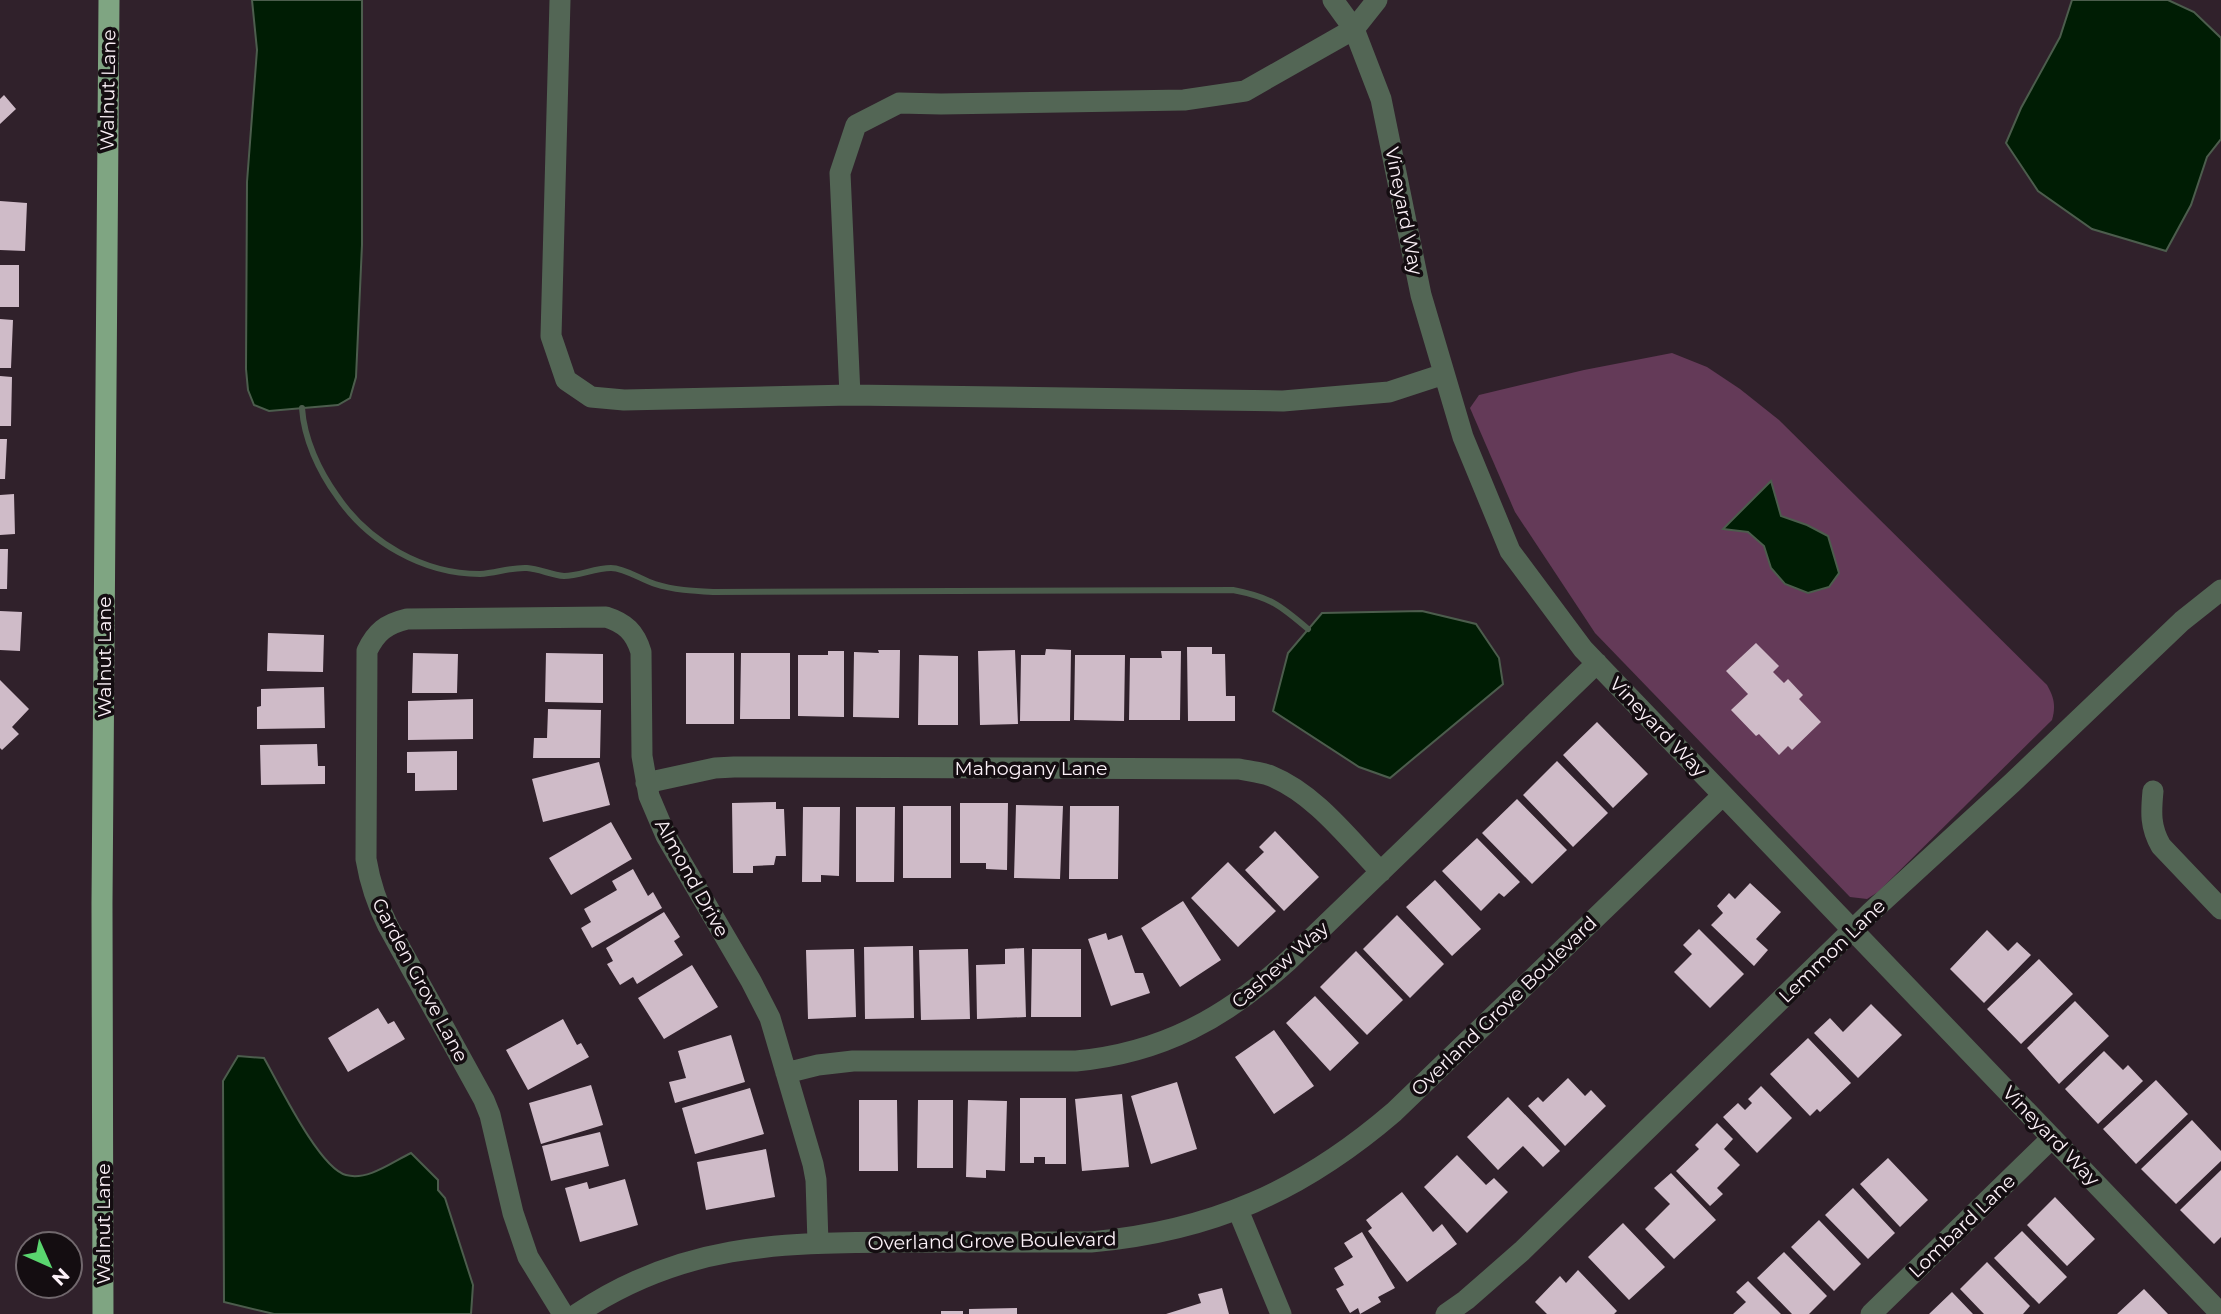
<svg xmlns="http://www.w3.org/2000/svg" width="2221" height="1314" viewBox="0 0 2221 1314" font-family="Montserrat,sans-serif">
<rect width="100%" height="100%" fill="#30212b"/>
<path fill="#643a58" d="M1672,353L1707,367L1740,389L1779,420L2047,685C2054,697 2056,706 2052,720L1878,892L1867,899L1850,897L1595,633L1515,512L1470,408L1479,395L1584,370Z"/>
<path fill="#001d04" stroke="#4c5d4d" stroke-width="2" d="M252,0H362V245L356,377L350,398L338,405L269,411L254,405L248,390L246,369L247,182L257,50Z
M2072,0H2168L2194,12L2221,38V139L2207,157L2191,205L2166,251L2092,229L2038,191L2006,143L2021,108L2060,37Z
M1771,481L1781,516L1807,525L1828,536L1839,573L1829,587L1808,593L1785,584L1771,568L1764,546L1748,532L1723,529Z
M1422,611L1476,624L1499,658L1503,684L1390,778L1359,767L1273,711L1288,653L1322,613Z
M238,1056L264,1058C279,1084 319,1168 346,1175C368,1181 392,1162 411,1153L438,1180V1190L445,1198L473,1285L471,1314H274L224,1302L223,1081Z"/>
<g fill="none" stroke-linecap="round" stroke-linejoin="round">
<path stroke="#4c5d4d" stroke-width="6" d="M302,408C304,439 319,471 337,496C368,542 423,574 480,574C496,573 512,567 527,568C540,569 551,575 564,576C579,576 595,568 611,568C625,568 642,580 655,584C674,590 693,591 713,592L1233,590C1270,597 1280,605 1308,629"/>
</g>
<path fill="#cfbbc8" d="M4,95L16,109L0,124V99Z
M0,201L27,203L25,251L0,250Z
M0,265H19V307H0Z
M0,319L13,320L11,368H0Z
M0,376L12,377L11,426H0Z
M0,439H7L5,479H0Z
M14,494L15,534L0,535V495Z
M0,549H8L7,589H0Z
M0,611L22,612L20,651L0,650Z
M268,633L324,635L323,672L267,671Z
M1756,643L1779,666L1773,672L1784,683L1788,679L1803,695L1799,699L1821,722L1792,750L1788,746L1779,755L1759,734L1756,736L1731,710L1748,694L1726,671Z
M1187,647H1212V654H1225L1226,696H1235V721H1188Z
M1046,649L1071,650L1070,721H1020L1021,655H1045Z
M878,650H900L899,718L853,717L854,652L879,653Z
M1015,650L1018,724L980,725L978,651Z
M828,651H844V717L798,716V655H828Z
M1161,651H1181L1180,720H1129L1130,658H1162Z
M413,653L458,654L457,693H412Z
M546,653L603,654V703L545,702Z
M686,653H734V724H686Z
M741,653H790V719H740Z
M919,655L958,656V725H918Z
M1075,655H1125L1124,721L1074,720Z
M0,680L29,709L12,727L19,734L2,750L0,748Z
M324,687L325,728L257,729V707L261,706V689Z
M473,699V739L408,740V701Z
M548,709L601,710L600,758H533L534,738H547Z
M1597,722L1648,774L1613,808L1563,755Z
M317,744L318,766H325V784L261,785L260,745Z
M457,751V790L415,791V773H407V752Z
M1557,761L1608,813L1573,847L1523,795Z
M599,762L610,805L543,822L532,779Z
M1517,799L1567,850L1532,884L1482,833Z
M776,802V809H784L786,856H776L774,865L753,866V873H733L732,803Z
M960,803H1008L1007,870L986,869V863H960Z
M1016,805L1063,806L1060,879L1014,878Z
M903,806H951V878H903Z
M1070,806H1119L1118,879H1069Z
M803,807H840L839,876L821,875V882H802Z
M856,807H895L894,882H856Z
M611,822L632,859L571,895L549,858Z
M1275,831L1319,877L1284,911L1245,870L1264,852L1259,847Z
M1477,838L1520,882L1504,897L1499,893L1481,911L1442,871Z
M1228,862L1276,911L1238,947L1191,898Z
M633,869L648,896L653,892L662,908L592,948L581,928L591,922L584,909L617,890L612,881Z
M1435,880L1481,929L1452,956L1406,907Z
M1750,883L1781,912L1756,939L1768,950L1754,966L1711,925L1723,913L1717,906L1729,893L1735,899Z
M1183,901L1221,960L1180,987L1141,928Z
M664,912L680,937L674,941L683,955L637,984L633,977L620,985L607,964L613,961L606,948Z
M1397,915L1444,964L1410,998L1363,949Z
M1699,929L1744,974L1710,1008L1674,972L1692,954L1683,945Z
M1987,930L2008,951L2017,942L2031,955L1984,1003L1950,969Z
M1106,933L1108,940L1122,935L1135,973H1143L1150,993L1111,1006L1088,939Z
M913,946L914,1018L865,1019L864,947Z
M1024,948L1026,1017L977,1019L976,965L1005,964V949Z
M854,949L856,1017L808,1019L806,950Z
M968,949L970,1019L921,1020L919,950Z
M1032,949H1081V1017H1031Z
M1356,951L1403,1000L1367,1035L1320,987Z
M2039,959L2073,994L2021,1044L1987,1009Z
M692,965L718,1007L664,1039L638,998Z
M1315,996L1359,1043L1330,1071L1286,1023Z
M2075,1001L2109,1036L2059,1084L2027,1048Z
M1871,1004L1902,1035L1858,1078L1814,1033L1830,1018L1843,1032Z
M378,1008L388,1024L394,1021L405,1039L348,1072L328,1038Z
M563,1019L577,1045L581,1043L589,1057L528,1090L506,1050Z
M1274,1030L1314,1086L1274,1114L1235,1057Z
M731,1035L745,1082L675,1103L669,1082L686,1078L678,1051Z
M1808,1038L1851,1083L1820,1112L1817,1109L1810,1116L1770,1074Z
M2104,1051L2123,1070L2128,1065L2143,1081L2098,1124L2065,1089Z
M1568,1078L1585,1096L1591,1090L1606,1106L1565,1146L1528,1106L1538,1097L1543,1102Z
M2156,1080L2188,1114L2136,1164L2103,1129Z
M1177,1082L1197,1149L1151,1164L1131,1096Z
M591,1085L603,1125L541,1144L529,1103Z
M1761,1086L1792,1118L1757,1153L1723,1117L1738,1103L1745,1110L1752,1103L1748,1099Z
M750,1088L764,1134L695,1154L682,1108Z
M1122,1094L1129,1167L1082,1171L1075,1099Z
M1508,1097L1560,1151L1543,1167L1523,1146L1498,1170L1467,1137Z
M1020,1098H1066V1164H1045V1157H1034V1163H1020Z
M859,1100H897L898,1171H859Z
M918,1100H953V1168H917Z
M968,1100L1007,1101L1005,1171L986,1170V1178L966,1177Z
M2192,1120L2221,1151V1161L2176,1204L2141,1169Z
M1717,1123L1733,1139L1724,1149L1740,1165L1717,1188L1723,1194L1710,1206L1676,1171L1699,1149L1695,1145Z
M600,1132L609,1166L551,1181L542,1146Z
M766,1149L775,1197L706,1210L697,1162Z
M1457,1155L1486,1185L1494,1178L1508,1192L1467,1233L1424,1187Z
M1888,1158L1928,1200L1900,1227L1860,1184Z
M2221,1170V1237L2214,1244L2180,1210Z
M1671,1173L1716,1220L1674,1259L1645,1229L1670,1204L1654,1188Z
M625,1179L638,1225L580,1242L565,1188L587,1182L589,1189Z
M1853,1188L1895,1233L1868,1259L1825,1215Z
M1402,1192L1433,1232L1442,1224L1457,1244L1407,1282L1368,1231L1372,1228L1366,1220Z
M2055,1197L2095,1239L2067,1266L2027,1225Z
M1819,1220L1861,1264L1834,1291L1791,1247Z
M1623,1223L1665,1267L1629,1300L1588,1257Z
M2022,1231L2067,1277L2039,1304L1994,1258Z
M1362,1232L1395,1288L1378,1297L1381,1302L1360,1314L1358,1308L1350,1313L1336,1289L1344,1285L1334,1268L1353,1257L1344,1243Z
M1784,1252L1827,1296L1809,1314H1792L1757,1278Z
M1987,1262L2030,1306L2023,1314H1984L1960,1289Z
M1578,1270L1617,1311L1614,1314H1547L1535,1302L1560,1276L1566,1283Z
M1748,1281L1781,1314H1733L1746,1302L1736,1292Z
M1222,1288L1229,1314H1166L1201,1303L1198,1294Z
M2144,1289L2168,1314H2117Z
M1952,1292L1973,1314H1929Z
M1017,1308V1314H969V1309Z
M941,1311H963V1314H941Z"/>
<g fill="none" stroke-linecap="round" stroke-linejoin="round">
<path stroke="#536655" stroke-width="21" d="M560,0L551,336L566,380L591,397L624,400L850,395L1283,401L1389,392L1444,374
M1333,0L1354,29L1381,99L1421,295L1463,437L1510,551L1583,649L2221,1314
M850,395L840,173L856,125L899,103L941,104L1184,100L1245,91L1354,29L1377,0
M646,783L715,768L734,767L1239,769C1249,771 1261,772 1271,776C1315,794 1348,838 1381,872
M2153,791C2151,812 2150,827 2161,846L2221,909
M786,1073L818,1065L853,1061H1076C1162,1053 1225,1018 1288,961L1597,663
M1238,1210L1281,1314
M563,1314L528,1257L513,1213L490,1115L484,1100L388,926C377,904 370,883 366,859L367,651C376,632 386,624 407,619L606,617C625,623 635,632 641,652L642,756L649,796L666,836L751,981L770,1018L813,1164L816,1180L818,1243
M577,1314C684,1242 781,1243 904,1242C966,1242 1029,1242 1091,1242C1212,1231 1302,1191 1394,1112L1723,795
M1446,1314L1466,1300L1522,1251L1870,913L2012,783L2182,621L2221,590
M1871,1314L2052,1138"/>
<path stroke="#7fa582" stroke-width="21" d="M103,1314L102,903L109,0"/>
</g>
<g text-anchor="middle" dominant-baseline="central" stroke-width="7" stroke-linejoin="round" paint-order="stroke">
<g font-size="19" fill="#fcf1f8" stroke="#140d11">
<text transform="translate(108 90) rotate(-89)">Walnut Lane</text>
<text transform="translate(1404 211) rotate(79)">Vineyard Way</text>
<text transform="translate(104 657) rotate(-90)">Walnut Lane</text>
<text transform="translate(1658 727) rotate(46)">Vineyard Way</text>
<text x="1031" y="768">Mahogany Lane</text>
<text transform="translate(692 878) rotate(61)">Almond Drive</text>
<text transform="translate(1832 951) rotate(-44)">Lemmon Lane</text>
<text transform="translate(1280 965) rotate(-41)">Cashew Way</text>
<text transform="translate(420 980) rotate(62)">Garden Grove Lane</text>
<text transform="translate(1504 1006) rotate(-44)">Overland Grove Boulevard</text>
<text transform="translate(2051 1136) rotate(46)">Vineyard Way</text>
<text transform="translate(103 1224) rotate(-90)">Walnut Lane</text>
<text transform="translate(1962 1226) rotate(-44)">Lombard Lane</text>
<text transform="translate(992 1241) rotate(-1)">Overland Grove Boulevard</text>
</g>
</g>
<g transform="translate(49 1265) rotate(135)"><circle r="33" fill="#140d11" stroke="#71686d" stroke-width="2"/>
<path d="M0-5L12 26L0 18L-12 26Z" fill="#5ad56f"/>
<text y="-10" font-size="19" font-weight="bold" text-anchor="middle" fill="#fcf1f8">N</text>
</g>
</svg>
